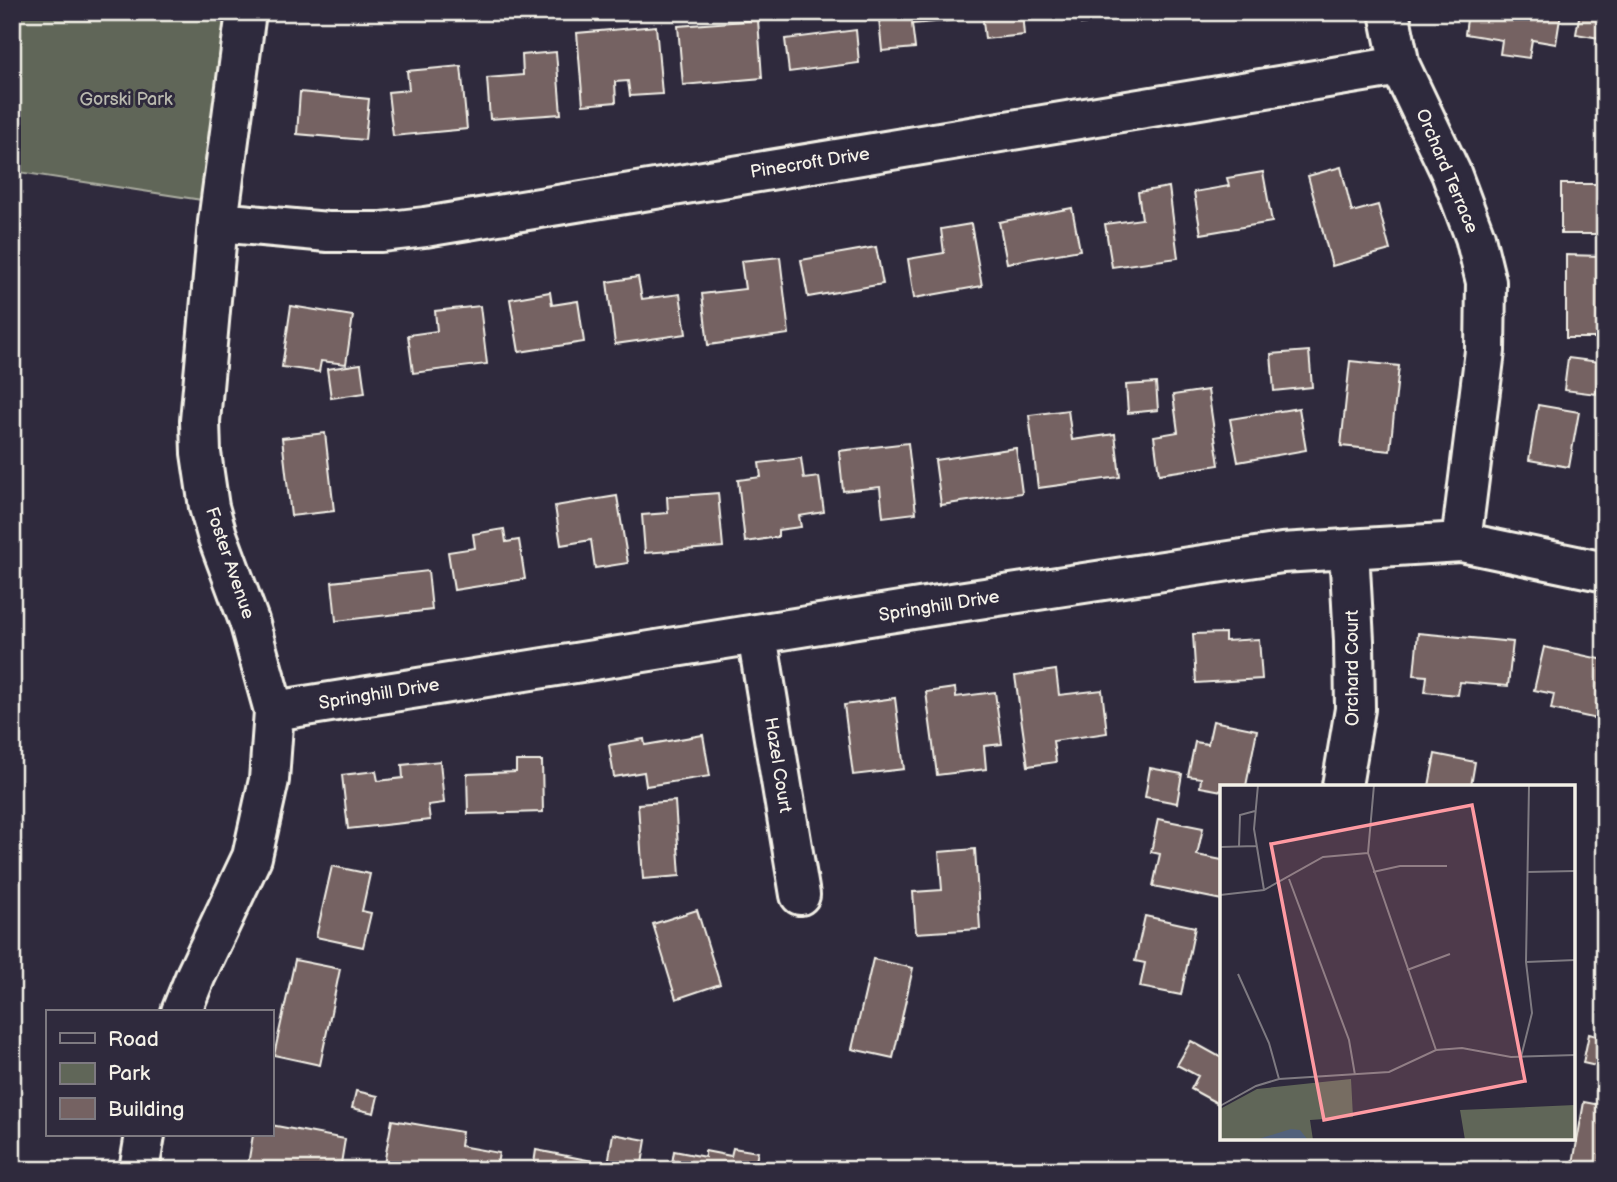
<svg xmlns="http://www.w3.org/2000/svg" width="1617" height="1182" viewBox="0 0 1617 1182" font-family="'Balsamiq Sans',sans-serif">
<rect width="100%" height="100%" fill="#2f2a3d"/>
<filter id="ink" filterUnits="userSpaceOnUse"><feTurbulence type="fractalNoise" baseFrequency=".0143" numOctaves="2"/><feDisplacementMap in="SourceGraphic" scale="14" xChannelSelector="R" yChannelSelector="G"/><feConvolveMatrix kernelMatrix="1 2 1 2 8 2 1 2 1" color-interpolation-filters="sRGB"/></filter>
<g filter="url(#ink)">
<path fill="#606658" stroke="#aaaca0" stroke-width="2" d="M12,12H226L202,200L12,171Z"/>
<path fill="#756262" stroke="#f4f1e8" stroke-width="2" d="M887,12H957V20L912,24L915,48L882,51L879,19L888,18Z
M982,12H1022L1024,35L985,39Z
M1079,12H1145L1146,14L1081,24Z
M1468,12H1561L1556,44L1532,40L1529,58L1500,54L1502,40L1465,34Z
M1580,12H1605V39L1576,34Z
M758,20L762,78L683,85L678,26Z
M656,26L662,94L630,96L628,81L615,82L616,102L583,105L577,33Z
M856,30L859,63L789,72L785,39Z
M556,52L561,114L490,119L487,78L523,75L522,55Z
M461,66L467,129L393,136L388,92L409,90L407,71Z
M300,92L369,99L365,140L297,134Z
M1341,167L1352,212L1378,205L1390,250L1332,266L1308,176Z
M1263,172L1272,222L1201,234L1194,192L1229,186L1227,178Z
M1561,184H1603V234H1561Z
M1169,187L1178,258L1112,267L1105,224L1142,219L1138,192Z
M1072,208L1080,250L1007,263L999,222Z
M971,224L982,286L914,298L908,259L944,253L941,229Z
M876,247L883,284L808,297L801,260Z
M1566,255L1602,256L1601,282H1605V338H1566Z
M780,257L789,334L708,345L702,294L745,289L741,261Z
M638,277L642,299L680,294L686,334L615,344L607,282Z
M550,292L552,305L578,301L584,342L519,352L510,299Z
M291,306L353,316L346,364L321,361L319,372L282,367Z
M480,306L487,364L413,373L408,335L437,331L435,311Z
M1309,351L1312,387L1274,391L1271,354Z
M1568,358L1600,362L1596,394L1564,390Z
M1350,361L1399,366L1390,451L1341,446Z
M361,364L365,393L331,398L327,369Z
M1156,383L1158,410L1128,413L1126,385Z
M1208,390L1219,465L1159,474L1154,436L1178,432L1173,395Z
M1538,405L1579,412L1569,467L1529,460Z
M1299,408L1306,450L1238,462L1230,419Z
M1068,410L1072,440L1115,434L1120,477L1038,488L1029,415Z
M325,433L334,511L291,516L282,438Z
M908,443L916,513L883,517L880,487L843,491L839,451Z
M1016,448L1022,493L941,505L935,460Z
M801,458L804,479L819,477L824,512L799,516L801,527L778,530V537L745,542L738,480L761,477L759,463Z
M718,493L723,547L645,553L642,515L668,513L667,497Z
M617,496L628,563L595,568L591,540L561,545L555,506Z
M504,529L506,542L519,540L525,579L454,590L448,552L475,548L473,534Z
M428,571L432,610L336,621L332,582Z
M1225,633V641L1259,639L1262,679L1196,683L1193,634Z
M1418,633L1513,642L1508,686L1460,682L1458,695L1425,692L1427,676L1414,675Z
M1544,647L1605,660V707L1602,720L1551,709L1554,694L1534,690Z
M1056,670L1059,695L1102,690L1107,733L1053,741L1056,762L1028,766L1015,676Z
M955,688L956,697L995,692L1002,744L984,746L986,769L937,775L926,692Z
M895,698L904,769L853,775L844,705Z
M1213,721L1257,730L1246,786H1222V791L1200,787L1201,778L1188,776L1195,742L1208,744Z
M703,735L710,776L646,786L644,772L614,777L609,745L644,739L645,745Z
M1435,754L1475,762L1471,786H1429Z
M440,761L444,803L428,805L430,820L348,829L342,775L376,771L378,781L403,778L402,765Z
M516,761H542L543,812L468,814L467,774L516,772Z
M1150,768L1182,774L1177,803L1145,797Z
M675,801L680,876L643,879L638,804Z
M1158,819L1203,828L1197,855L1222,860V900L1153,886L1160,854L1151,852Z
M975,849L980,929L916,933L913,892L942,890L939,852Z
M332,866L370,874L362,911L371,913L363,947L316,937Z
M697,910L720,984L676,999L653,924Z
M1145,916L1195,927L1181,995L1140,987L1145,963L1135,961Z
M873,959L913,968L893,1058L852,1049Z
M295,960L340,969L320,1065L274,1055Z
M1589,1034L1605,1038V1068L1583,1063Z
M1191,1041L1222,1058V1106L1191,1089L1198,1076L1177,1065Z
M356,1091L378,1096L374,1113L352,1108Z
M1584,1102L1605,1106V1170L1572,1169Z
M392,1120L462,1132L460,1146L499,1153L496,1170H416L384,1164Z
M271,1125L345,1139L340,1170H247L253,1135H271Z
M613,1134L646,1140L641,1170H533L536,1150L608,1164Z
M733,1148L758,1152L754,1170H671L674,1151L705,1157V1151L731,1156Z"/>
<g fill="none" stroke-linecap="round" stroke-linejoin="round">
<g stroke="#f4f1e8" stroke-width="44">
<path id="minor" d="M1389,12L1400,66L1451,173L1475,237L1486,282L1485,351L1461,542
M218,222L328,232H381L425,227L1400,66
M757,635L800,895
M274,711L932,606L1282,553L1461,542L1605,572
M1342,786L1355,709L1354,641L1349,549
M181,1012L196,975L252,857L269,780L274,711L249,621L217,535L209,507L201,453L200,421L218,222L246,12
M139,1170L145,1135"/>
</g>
<use href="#minor" stroke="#2f2a3d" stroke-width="38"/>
</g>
</g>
<g text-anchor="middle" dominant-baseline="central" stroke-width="6" stroke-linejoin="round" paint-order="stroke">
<g font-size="18" fill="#b9b9ae" stroke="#2f2a3d">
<text x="126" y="99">Gorski Park</text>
</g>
<g font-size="18" fill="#f4f1e8" stroke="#2f2a3d">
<text transform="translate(810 163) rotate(-9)">Pinecroft Drive</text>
<text transform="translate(1447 171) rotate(67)">Orchard Terrace</text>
<text transform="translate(230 563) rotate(71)">Foster Avenue</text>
<text transform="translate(939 606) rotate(-9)">Springhill Drive</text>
<text transform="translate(1352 668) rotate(-90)">Orchard Court</text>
<text transform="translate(379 694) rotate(-9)">Springhill Drive</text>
<text transform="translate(778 765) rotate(81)">Hazel Court</text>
</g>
</g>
<g transform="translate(1220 785)">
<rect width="355" height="355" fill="#2f2a3d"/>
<path d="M131,294L133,332L90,335L93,355H0V324L37,304ZM355,320V355H245L240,325Z" fill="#606658"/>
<path d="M71,344L80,345L88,355H35Z" fill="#52627c"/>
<path fill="none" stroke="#7e7a81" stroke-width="2" d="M38,0L34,44L44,105M154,0L148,68L216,265M19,61L20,30L35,26M0,62L36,61M153,87L180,81H227M307,87L356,86M69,94L129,255L135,290M0,110L44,105L103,72L148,68M306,177L356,175M187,185L230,169M18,189L49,258L59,294M301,272L312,228L306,177L309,0M0,321L36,301L59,294L169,287L216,265L242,263L291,272L356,270"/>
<path fill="#ff9aa2" fill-opacity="0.15" stroke="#ff9aa2" stroke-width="3.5" d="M252,20L305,296L104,335L51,59Z"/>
<rect width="355" height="355" fill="none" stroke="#f4f1e8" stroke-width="3.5"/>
</g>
<rect width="1617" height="1182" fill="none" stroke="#2f2a3d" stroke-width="42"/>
<rect x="21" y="21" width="1575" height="1140" fill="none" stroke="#f4f1e8" stroke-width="2.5" filter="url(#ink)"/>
<rect x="46" y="1010" width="228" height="126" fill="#2f2a3d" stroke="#7e7a81" stroke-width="2"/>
<rect x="60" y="1033" width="35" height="10" fill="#2f2a3d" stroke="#7e7a81" stroke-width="2"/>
<text x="108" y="1046" font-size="21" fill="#f4f1e8">Road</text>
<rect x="60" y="1063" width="35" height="21" fill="#606658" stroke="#7e7a81" stroke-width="2"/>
<text x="108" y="1080" font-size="21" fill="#f4f1e8">Park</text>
<rect x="60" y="1098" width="35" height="21" fill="#756262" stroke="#7e7a81" stroke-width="2"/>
<text x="108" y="1116" font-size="21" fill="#f4f1e8">Building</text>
</svg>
